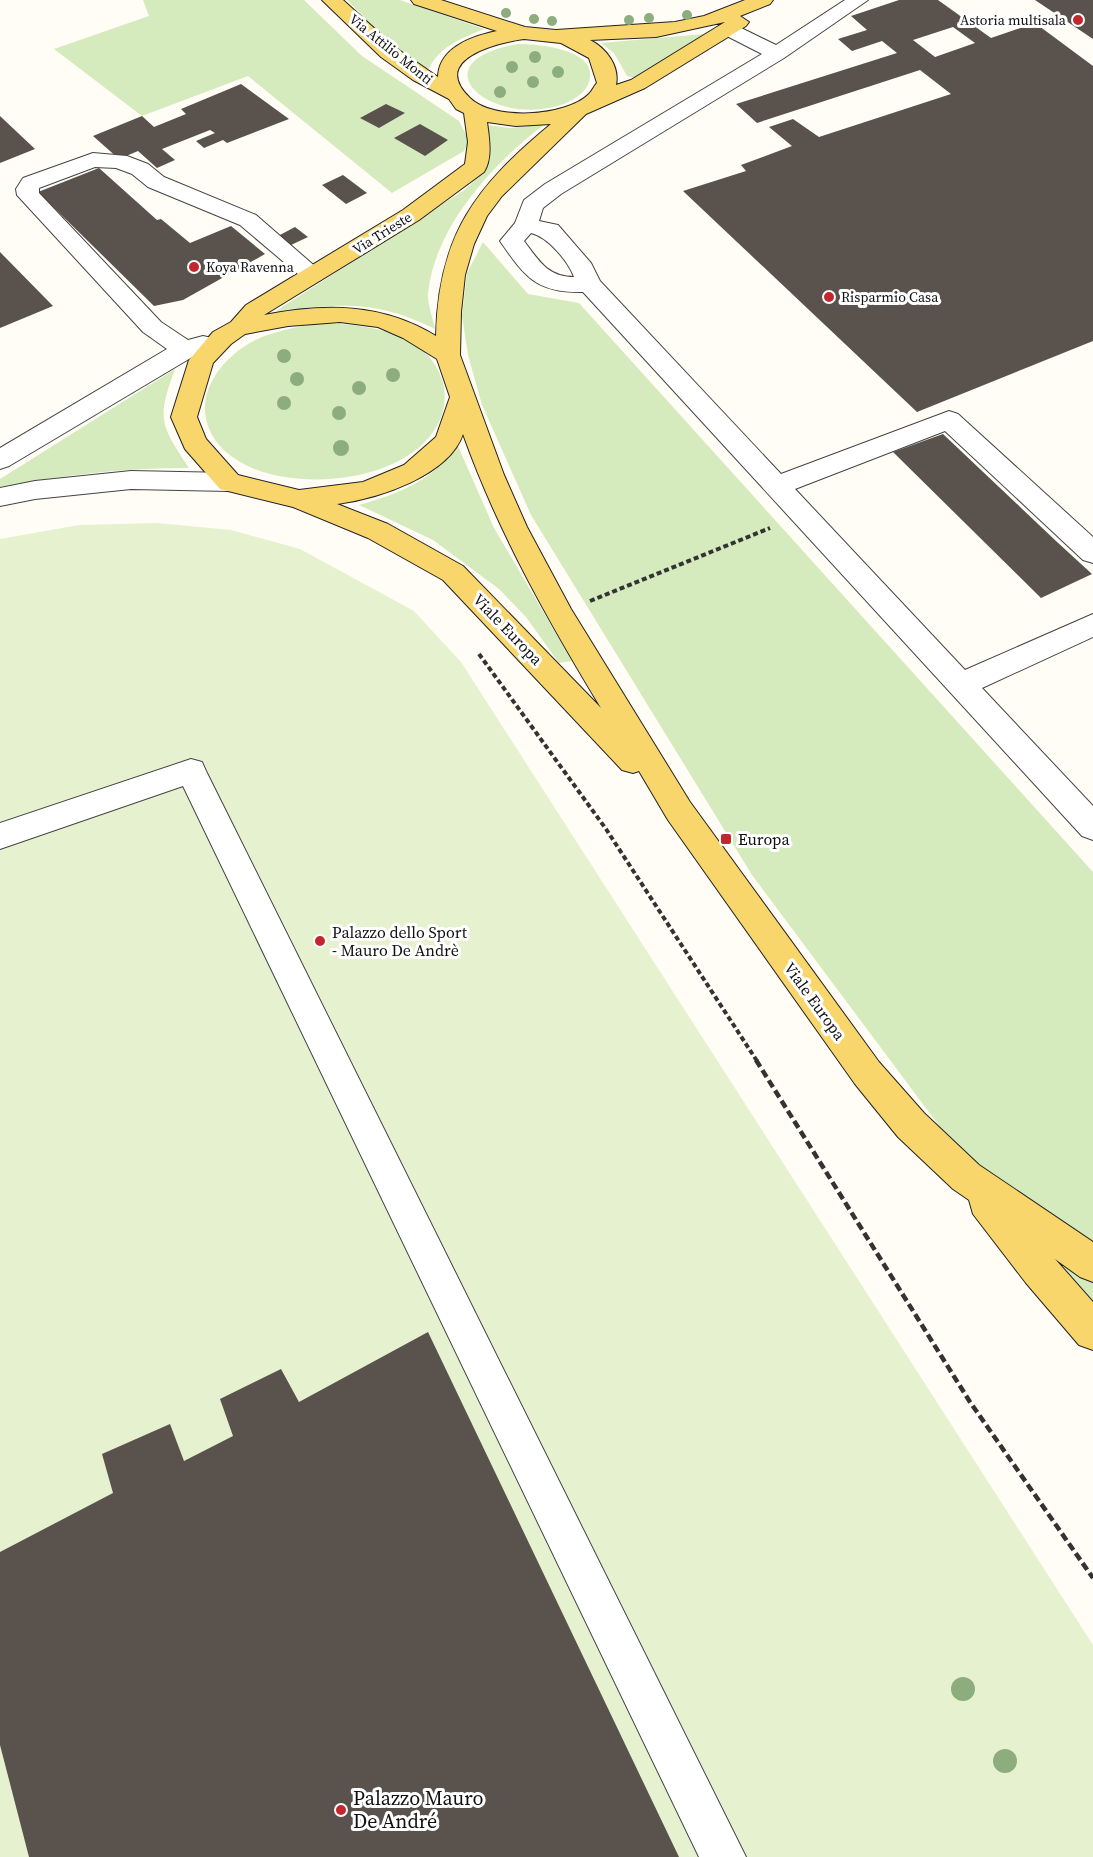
<svg xmlns="http://www.w3.org/2000/svg" width="1093" height="1857" viewBox="0 0 1093 1857" font-family="'Source Serif 4',serif">
<rect width="100%" height="100%" fill="#fffdf5"/>
<path fill="#d5ebbd" d="M143,0H304L362,56L459,121L469,140L464,151L392,193L248,76L142,116L54,49L149,16Z
M347,0H400L484,29C460,39 438,47 427,72L386,40Z
M704,34L634,78L627,76L614,53L601,43Z
M518,44C538,44 600,49 589,82C586,92 575,99 566,103C495,131 412,63 518,44Z
M545,124C494,162 435,226 428,293C427,304 433,318 435,329C375,299 340,304 276,311L466,189C488,167 496,157 487,125L511,128Z
M483,242L528,294L579,303L1093,872V1319L1075,1308L752,875L531,515L482,405L468,355L462,316L467,273Z
M318,323C363,324 429,330 443,383C446,396 445,409 439,422C410,481 306,491 252,468C190,441 191,382 245,346C266,332 293,328 318,323Z
M175,369C156,420 161,425 189,468C122,468 65,475 0,487V479Z
M458,446L494,528L572,661L559,663L526,617L499,589L433,540L359,505C401,493 431,481 458,446Z"/>
<path fill="#e6f2cf" d="M157,523L231,530L300,549L414,611L461,662L1093,1645V1857H0V539L79,525Z"/>
<path fill="#5a524d" fill-rule="evenodd" d="M899,0H938L991,38L1035,23L1093,66V341L917,412L683,191L746,171L741,165L792,146L769,127L793,119L819,137L951,94L920,70L757,123L736,104L897,53L882,41L852,51L838,39L867,30L851,16ZM953,27L975,43L935,57L913,40Z
M1035,0H1093V39Z
M241,84L289,119L227,143L223,140L204,148L196,141L215,133L210,130L162,149L175,160L157,168L138,151L119,159L93,136L142,116L154,127L186,114L181,109Z
M386,104L405,113L379,128L360,118Z
M0,116L35,149L0,163Z
M420,124L448,140L425,156L394,138Z
M99,168L157,220L161,219L190,243L231,226L265,254L183,300L154,306L38,192Z
M343,175L367,193L346,204L322,185Z
M295,227L308,237L291,245L278,236Z
M0,252L53,306L0,328Z
M943,434L1056,541L1092,574L1041,598L893,452Z
M428,1332L679,1857H29L0,1745V1552L113,1493L102,1454L170,1424L184,1461L233,1436L220,1399L281,1369L299,1402Z"/>
<g fill="none" stroke-linecap="round" stroke-linejoin="round">
<g stroke="#444" stroke-width="2">
<path id="minor" d="M845,0H868L784,58L561,194L543,208L539,221L558,225L591,263L600,281L781,474L949,411L958,414L1093,537V563L1083,560L945,431L795,489L965,670L1093,614V637L982,688L1093,806V840L1082,836L583,292C536,293 525,277 500,241L515,223L524,200L545,184L762,54L721,33L718,29L721,25H735L776,45ZM531,233C548,237 568,261 574,277C548,277 539,261 524,241Z
M93,153L127,156L148,164L164,177L256,215L325,275L321,280L313,282L305,280L240,225L148,187L132,174L116,168L95,167L39,188V193L161,322L188,340L203,336L212,338L215,344L212,350L194,356L9,466L0,469V448L167,349L143,332L17,195L16,189L23,178Z
M131,471L229,473L238,475L242,482L238,489L229,491L131,489L35,499L0,506V488L35,481Z
M191,759L202,762L206,771L746,1857H699L183,786L0,849V823Z"/>
</g>
<g stroke="#222" stroke-width="2">
<path id="major" d="M322,0H343L396,48L438,77C439,47 473,36 497,31L414,4L411,0H441L525,27L556,30L675,22L704,16L745,0H773L770,4L740,16L749,22L746,26L645,88L586,114L502,196L487,216L474,244L465,275L461,312L460,355L504,475L527,527L571,609L690,802L879,1062L924,1113L979,1165L1093,1242V1282L1080,1277L1055,1259L1093,1302V1350L1079,1345L1026,1283L973,1214L969,1200L953,1189L898,1137L855,1084L668,820L639,771L633,773L622,770L443,580L368,538L293,507L220,489L185,449L171,417L189,360L213,332L231,322L246,305L403,210L465,164L468,142L464,113L456,109L449,99L413,80L381,57ZM725,22L631,80L616,85C620,66 606,48 590,40L656,37ZM524,39L561,43L589,58L597,83C594,86 592,91 589,94C566,117 493,121 470,98C429,59 497,43 524,39ZM487,122L516,126L551,124C476,186 438,235 436,336C383,303 324,303 264,315L419,220L484,172C493,158 489,137 487,122ZM340,322L378,327L403,338L437,359L450,397L436,437L404,465L363,482L299,490L238,475L206,439L197,417L213,363L231,344L245,334L288,326ZM463,434C498,532 548,620 601,708L463,566L388,524L337,504C377,499 449,476 463,434Z"/>
</g>
<path stroke="#333" stroke-width="4" stroke-dasharray="5 3" stroke-linecap="butt" d="M590,601L770,528
M479,654L606,829L757,1061"/>
<path stroke="#333" stroke-width="4.5" stroke-dasharray="8 4" stroke-linecap="butt" d="M756,1060L970,1402L1093,1578"/>
<use href="#minor" fill="#fff" fill-rule="evenodd"/>
<use href="#major" fill="#f9d66b" fill-rule="evenodd"/>
</g>
<g fill="#8dad7f">
<circle cx="506" cy="13" r="5"/>
<circle cx="687" cy="15" r="5"/>
<circle cx="649" cy="18" r="5"/>
<circle cx="534" cy="19" r="5"/>
<circle cx="629" cy="20" r="5"/>
<circle cx="552" cy="21" r="5"/>
<circle cx="535" cy="57" r="6"/>
<circle cx="512" cy="67" r="6"/>
<circle cx="558" cy="72" r="6"/>
<circle cx="533" cy="82" r="6"/>
<circle cx="500" cy="92" r="6"/>
<circle cx="284" cy="356" r="7"/>
<circle cx="393" cy="375" r="7"/>
<circle cx="297" cy="379" r="7"/>
<circle cx="359" cy="388" r="7"/>
<circle cx="284" cy="403" r="7"/>
<circle cx="339" cy="413" r="7"/>
<circle cx="341" cy="448" r="8"/>
<circle cx="963" cy="1689" r="12"/>
<circle cx="1005" cy="1761" r="12"/>
</g>
<g fill="#c4262e" stroke="#fff" stroke-width="2">
<circle cx="1078" cy="20" r="6"/>
<circle cx="194" cy="267" r="6"/>
<circle cx="829" cy="297" r="6"/>
<rect x="720" y="833" width="12" height="12" rx="3"/>
<circle cx="320" cy="941" r="6"/>
<circle cx="341" cy="1810" r="6"/>
</g>
<g text-anchor="middle" dominant-baseline="central" stroke-width="6" stroke-linejoin="round" paint-order="stroke">
<g font-size="14" fill="#111" stroke="#fff" text-anchor="start">
<text x="1066" y="20" text-anchor="end">Astoria multisala</text>
<text x="206" y="267">Koya Ravenna</text>
<text x="841" y="297">Risparmio Casa</text>
</g>
<g font-size="14" fill="#111" stroke="#fff">
<text transform="translate(391 49) rotate(39)">Via Attilio Monti</text>
<text transform="translate(382 233) rotate(-32)">Via Trieste</text>
</g>
<g font-size="16" fill="#111" stroke="#fff">
<text transform="translate(508 629) rotate(46)">Viale Europa</text>
<text transform="translate(815 1001) rotate(54)">Viale Europa</text>
</g>
<g font-size="16" fill="#111" stroke="#fff" text-anchor="start">
<text x="738" y="839">Europa</text>
<text x="332" y="932">Palazzo dello Sport<tspan x="332" dy="18">- Mauro De Andrè</tspan></text>
</g>
<g font-size="20" fill="#111" stroke="#fff" text-anchor="start">
<text x="353" y="1798">Palazzo Mauro<tspan x="353" dy="23">De André</tspan></text>
</g>
</g>
</svg>
